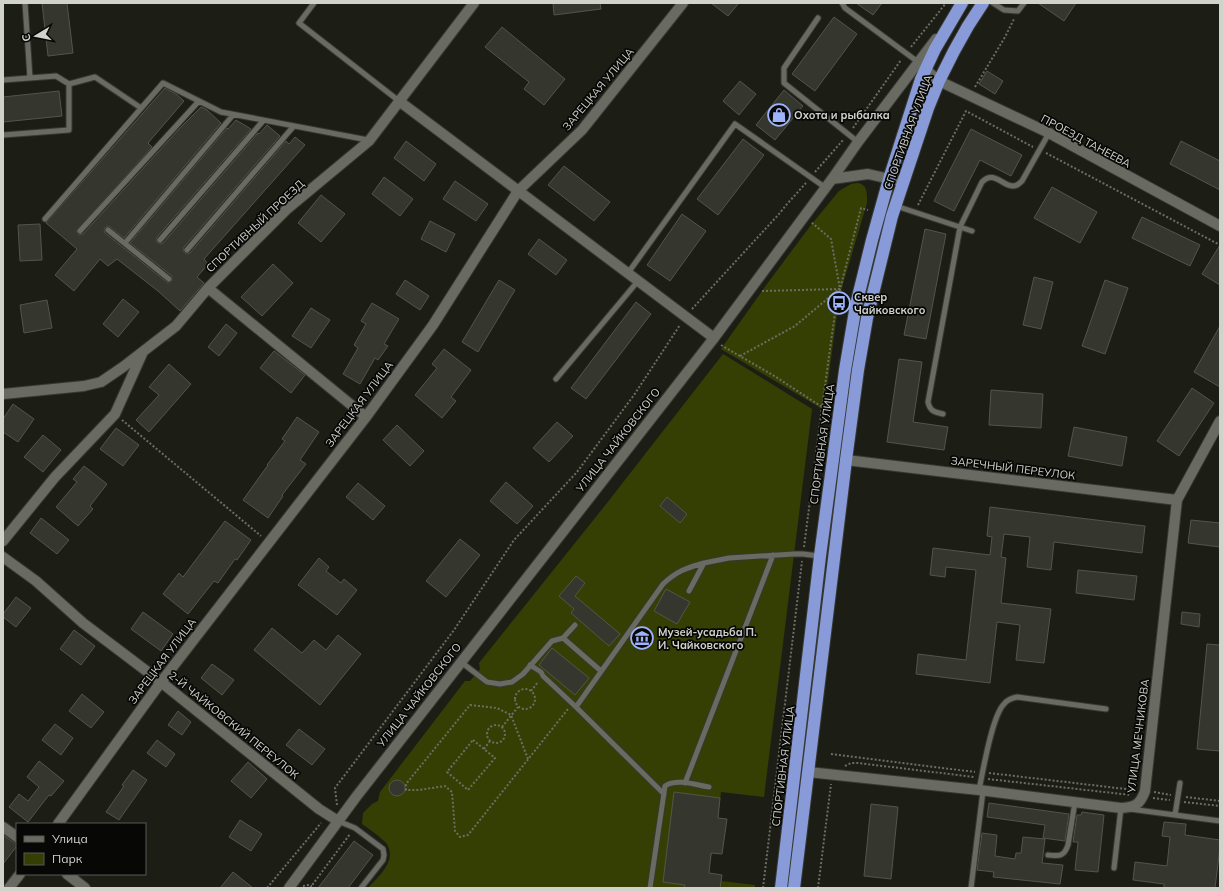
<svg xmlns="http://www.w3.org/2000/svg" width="1223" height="891" viewBox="0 0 1223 891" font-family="Mulish,sans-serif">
<rect width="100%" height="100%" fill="#1c1e16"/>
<path fill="#363f03" d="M857,183C868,184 867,194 867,203L843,284L838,307L824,410L721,349L767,284L811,225L839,191L851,184Z
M723,354L812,409L764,797L721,792L718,818L727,819L722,854L712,853L709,873L722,875L721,881L755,885V888H368C378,877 397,861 387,844C382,838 368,828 362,824L363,813L372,804L378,801L380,792L465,681H470L480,669L479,663L607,503Z"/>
<path fill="#35372e" stroke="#53554c" d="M42,3H67L73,53L48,56Z
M553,3H600L601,9L554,15Z
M711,3H739L728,16Z
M856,3H882L873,15Z
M1038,3H1076L1064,21Z
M834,17L857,34L815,91L792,74Z
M502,27L565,79L544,105L524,89L529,82L485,47Z
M987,71L1003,81L995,94L979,84Z
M740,81L756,94L739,115L723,101Z
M165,88L176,94L184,101L148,143L152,147L76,231L79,235L83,234L180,128L201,107L207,110L221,123L124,238L110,227L107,226L104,229L105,233L168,283L172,281V276L130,243L227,128L228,129L236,120L251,129L157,237L156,241L158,243L161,244L163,243L258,133L259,134L267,125L280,136L184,247L183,251L185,253L188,254L190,253L286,141L289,144L295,137L305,145L204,259L208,264L197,277L204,283L180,311L158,291L117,259L108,266L100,259L74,291L55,275L77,249L46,223Z
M784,90L803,106L775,140L756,125Z
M59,91L62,116L3,122V97Z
M971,129L1022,155L1011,176L980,160L954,211L934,201Z
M743,139L764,155L718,215L697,199Z
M406,141L436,164L424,181L394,158Z
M1181,141L1220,161V190L1170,164Z
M564,166L610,202L594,221L548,185Z
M384,177L413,199L400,216L372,194Z
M455,181L488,204L476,221L443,199Z
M1052,187L1097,212L1080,243L1034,218Z
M321,195L345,214L321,242L298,223Z
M682,214L706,231L670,281L647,265Z
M1142,217L1200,245L1190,266L1132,238Z
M430,221L455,234L446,252L421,239Z
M40,224L42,260L20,261L18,225Z
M925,229L946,234L926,339L904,335Z
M539,239L567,260L556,275L528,254Z
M1220,245V285L1202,274Z
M273,264L293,283L262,316L241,297Z
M1034,277L1053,282L1041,329L1023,325Z
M405,280L429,296L420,310L396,294Z
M499,280L515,290L478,352L462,342Z
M1105,280L1128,288L1105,354L1082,346Z
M123,299L139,312L118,337L103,324Z
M47,300L52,328L24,333L20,305Z
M636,302L651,314L586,399L571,388Z
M372,303L399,319L384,344L388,346L378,360L375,358L360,384L343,374L358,348L354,345L366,324L361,321Z
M311,308L330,320L311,348L292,336Z
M226,324L237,333L219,356L208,347Z
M1220,326V387L1194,372Z
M444,349L471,370L451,397L456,401L442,418L415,395L437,368L432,364Z
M274,351L305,375L291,393L260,368Z
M899,359L922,362L913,422L948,427L944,450L887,442Z
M169,364L191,384L149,432L136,420L159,395L149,387Z
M1192,388L1214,403L1179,456L1157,441Z
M991,390L1043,394L1041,428L989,425Z
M13,404L34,419L18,442L3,432V419Z
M297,417L319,432L300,460L306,464L282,495L283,496L268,518L243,500L268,465H267L285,441L282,439Z
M557,422L573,436L549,462L533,448Z
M397,425L424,451L410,466L383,440Z
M1074,427L1127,437L1122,466L1068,456Z
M116,428L139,445L123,466L100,449Z
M43,435L61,450L43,472L24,457Z
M84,466L107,484L90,506L93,509L78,526L56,507L77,482L73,479Z
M506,482L533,506L517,524L490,501Z
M358,483L385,506L373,520L346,497Z
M667,497L687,514L680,523L660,506Z
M990,507L1145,526L1142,553L1054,542L1051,570L1027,567L1030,537L1004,534L1001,557L1006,558L1001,603L1051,609L1044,663L1016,660L1020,625L997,622L990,683L916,674L918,654L966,660L976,570L946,567L945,577L930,575L933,548L990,555L992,537L987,536Z
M41,518L69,540L57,554L30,533Z
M1191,520L1220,523V547L1188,543Z
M225,521L251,540L237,560L235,559L218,583L214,581L188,614L163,594L179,573L183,577Z
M460,539L480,555L446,597L426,581Z
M319,558L329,567L326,571L341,583L344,579L357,590L337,615L298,585Z
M1078,570L1137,576L1134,600L1076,593Z
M576,576L585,583L575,596L620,634L609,646L571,613L574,609L559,596Z
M666,589L690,602L677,624L654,611Z
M16,597L31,608L16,627L3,617V614Z
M143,612L173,634L161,651L131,629Z
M1182,612L1200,614L1199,627L1181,624Z
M272,628L302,653L314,640L326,650L338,635L361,654L320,705L254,650Z
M74,630L95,646L81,665L60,649Z
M1207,644L1220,645V751L1197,749Z
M552,648L589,678L575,695L539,665Z
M212,664L234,680L222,695L201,678Z
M82,694L104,712L91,728L69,711Z
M178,711L191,722L182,735L168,725Z
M55,724L73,738L61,755L42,740Z
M299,729L325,749L312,765L286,745Z
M157,740L175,754L166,767L147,753Z
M39,761L64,781L51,796L49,795L28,822L9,807L19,794L28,801L39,787L27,777Z
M248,762L267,779L251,798L231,781Z
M133,770L147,780L119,820L106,812L124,786L122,785Z
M389 788a8 8 0 1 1 16 0a8 8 0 1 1-16 0Z
M674,792L720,798L718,818L727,819L722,854L711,853L709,873L722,875L720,888H684L685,885L663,882Z
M989,803L1069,814L1065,841L1043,838L1045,825L987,817Z
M871,804L898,807L891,879L864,876Z
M1082,812L1104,815L1098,872L1075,870L1078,842H1073L1077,815H1081Z
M240,820L262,834L251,851L229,837Z
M1164,822L1186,824L1185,835L1220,840V847L1215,888H1164V884L1133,880L1135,862L1167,866L1170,837L1162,836Z
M982,833L997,835L995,856L1015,859L1016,853H1021L1023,837L1045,839L1042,863L1063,865L1060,884L993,877L994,872L977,870Z
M3,835L13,842L17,843V846L3,864Z
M354,841L373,855L348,888H318Z
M233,872L253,888H220Z"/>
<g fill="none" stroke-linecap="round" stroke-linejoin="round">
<g stroke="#373833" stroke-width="7">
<path id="lane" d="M25,3L30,78
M314,3L299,23L399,101
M842,3L845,8L918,62
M993,3L1004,10L1018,11L1024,3
M818,18L784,68V83L858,142
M3,80L56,76L69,84
M3,135L69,130V84L95,77L141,108
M896,206L972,231
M45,219L163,83L221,112L368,140
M108,230L169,279
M80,231L199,101
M160,240L263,121
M125,243L233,115
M187,250L293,127
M628,273L735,124L826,188
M556,379L638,281
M943,414C934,412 930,411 928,402L960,227L982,182C995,168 1005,191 1017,185C1019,184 1020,183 1022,181L1049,133
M689,591L704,563L729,558L794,554H803L819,556
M563,638L575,625
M461,662L487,682L500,684L512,682L523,674L552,641L563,638L601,671
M530,665L541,672L543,676L576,707L664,794
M576,707L663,584C677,571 686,568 704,563
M685,783L773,555
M979,790C983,771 992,716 1004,704C1007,700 1012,698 1017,697L1106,709
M1130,809L1220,821
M1175,815L1180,783
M338,821L355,828L383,849L384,855L383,860L361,888
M1048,855C1059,856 1064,857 1068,845L1075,802
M1114,868L1121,808H1122
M650,888L665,786C677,778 696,785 709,787
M971,888L983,791"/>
</g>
<g stroke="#373833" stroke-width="12">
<path id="street" d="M925,69L939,81L1049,133L1220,226
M399,101L714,338
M208,288L366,417
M3,394L84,386L101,382L123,367L176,326L208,288L286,210L369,141L474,3
M846,460L1177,500
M3,541L55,477L115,414L142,354
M3,557L36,581L83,623L161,682L319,809L338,821
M808,772L979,790L1121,808C1135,807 1140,805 1145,791L1177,500L1220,421
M58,824L161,682L366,417L433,325L518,191L582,130L683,3
M3,827L17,837
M67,874L85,888
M9,888L20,874"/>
</g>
<g stroke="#373833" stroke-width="12">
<path id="secondary" d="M832,179L868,174L903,182
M289,888L356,797L714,338L832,179L858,142L936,39"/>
</g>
<g stroke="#373833" stroke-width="14">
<path id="highway" d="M781,888L820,556L845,370L856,305L872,240L889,179L921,79L935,49L962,3
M794,888L846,460L858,370L867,318L892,216L928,108L939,81L954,51L968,26L983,3"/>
</g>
<path stroke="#6b6d66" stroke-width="2" stroke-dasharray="2 2" stroke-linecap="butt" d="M911,47L946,3
M975,87L1005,37L1014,19
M853,128L901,60
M1046,153L1220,245
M815,172L844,139
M918,205L966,111L1033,147
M762,291L840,289L861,208L868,210
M692,309L779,214L787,204L806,183
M721,345L776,377L822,407L835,313L840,289L831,239L811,222
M740,356L795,326L839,289
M122,420L261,536
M804,547L822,407
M515 699a10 10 0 1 1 20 0a10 10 0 1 1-20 0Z
M531,691L538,682
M487 734a9 9 0 1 1 18 0a9 9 0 1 1-18 0Z
M502,727L518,707
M473,740L495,758L468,790L447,772Z
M484,749L490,741
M831,754L975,772
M528,759L511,715L497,708L470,705L406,784V790H419L445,786L452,792L455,831L460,837L468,835L568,709
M845,766L851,763H858L974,777
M989,773L1134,790
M988,779L1131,795
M1154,792L1171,795
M1186,797L1220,801
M1153,798L1170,800
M1184,802L1220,806
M337,805L335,788L454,630L514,540L577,472L634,395L680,325
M303,886L308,885L312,886
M267,888L321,823
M310,888L350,834
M763,888L802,561
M818,888L831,784"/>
<use href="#lane" stroke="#696b62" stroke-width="5"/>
<use href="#street" stroke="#696b62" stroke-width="10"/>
<use href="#secondary" stroke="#696b62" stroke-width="10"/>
<use href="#highway" stroke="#889bd8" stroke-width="12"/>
</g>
<defs>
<g id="shop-ring" transform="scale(1.15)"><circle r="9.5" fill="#070805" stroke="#9db4fd" stroke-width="1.5"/><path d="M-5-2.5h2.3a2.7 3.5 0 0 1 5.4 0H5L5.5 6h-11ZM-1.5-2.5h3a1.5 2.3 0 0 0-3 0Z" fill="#9db4fd"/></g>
<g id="bus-ring" transform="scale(1.15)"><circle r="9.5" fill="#070805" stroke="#9db4fd" stroke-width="1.5"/><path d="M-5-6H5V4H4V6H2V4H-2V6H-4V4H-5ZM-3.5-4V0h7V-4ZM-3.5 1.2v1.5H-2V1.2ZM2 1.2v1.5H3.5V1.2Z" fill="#9db4fd"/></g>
<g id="museum-ring" transform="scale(1.15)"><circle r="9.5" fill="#070805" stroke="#9db4fd" stroke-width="1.5"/><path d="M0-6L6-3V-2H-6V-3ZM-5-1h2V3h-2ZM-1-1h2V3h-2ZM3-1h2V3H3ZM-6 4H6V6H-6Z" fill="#9db4fd"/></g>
</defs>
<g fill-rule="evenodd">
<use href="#shop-ring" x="779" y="115"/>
<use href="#bus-ring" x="839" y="303"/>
<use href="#museum-ring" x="642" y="638"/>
</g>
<g text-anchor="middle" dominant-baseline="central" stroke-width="3.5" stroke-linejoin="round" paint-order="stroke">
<g font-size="11" fill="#d0d2cc" stroke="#070805">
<text transform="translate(598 89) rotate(-50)">ЗАРЕЦКАЯ УЛИЦА</text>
<text transform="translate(908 132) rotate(-70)">СПОРТИВНАЯ УЛИЦА</text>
<text transform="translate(1086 141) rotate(28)">ПРОЕЗД ТАНЕЕВА</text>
<text transform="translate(255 226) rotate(-43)">СПОРТИВНЫЙ ПРОЕЗД</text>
<text transform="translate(359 404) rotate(-53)">ЗАРЕЦКАЯ УЛИЦА</text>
<text transform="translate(618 440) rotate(-52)">УЛИЦА ЧАЙКОВСКОГО</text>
<text transform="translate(822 444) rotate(-82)">СПОРТИВНАЯ УЛИЦА</text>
<text transform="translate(1013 468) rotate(7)">ЗАРЕЧНЫЙ ПЕРЕУЛОК</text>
<text transform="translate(162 661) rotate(-53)">ЗАРЕЦКАЯ УЛИЦА</text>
<text transform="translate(419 695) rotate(-52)">УЛИЦА ЧАЙКОВСКОГО</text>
<text transform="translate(234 725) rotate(39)">2-Й ЧАЙКОВСКИЙ ПЕРЕУЛОК</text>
<text transform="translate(1138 736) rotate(-83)">УЛИЦА МЕЧНИКОВА</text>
<text transform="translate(783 766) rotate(-83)">СПОРТИВНАЯ УЛИЦА</text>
</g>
<g font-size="11" font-weight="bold" fill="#d0d2cc" stroke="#070805" text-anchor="start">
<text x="794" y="115">Охота и рыбалка</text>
<text x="854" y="297">Сквер<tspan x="854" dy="13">Чайковского</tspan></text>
<text x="658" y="632">Музей-усадьба П.<tspan x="658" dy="13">И. Чайковского</tspan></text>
</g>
</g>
<rect width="1223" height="891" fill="none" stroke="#d0d2cc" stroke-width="8"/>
<rect x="16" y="823" width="130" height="52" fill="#070805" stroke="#575955"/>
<rect x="24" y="836" width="20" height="6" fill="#696b62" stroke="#575955"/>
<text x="52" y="843" font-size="12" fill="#d0d2cc">Улица</text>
<rect x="24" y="853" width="20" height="12" fill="#363f03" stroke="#575955"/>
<text x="52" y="863" font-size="12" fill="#d0d2cc">Парк</text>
<g transform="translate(36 36) rotate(260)" stroke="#070805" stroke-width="3" paint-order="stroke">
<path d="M0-3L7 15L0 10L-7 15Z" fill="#d0d2cc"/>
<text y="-6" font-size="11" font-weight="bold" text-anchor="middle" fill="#d0d2cc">С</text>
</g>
</svg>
